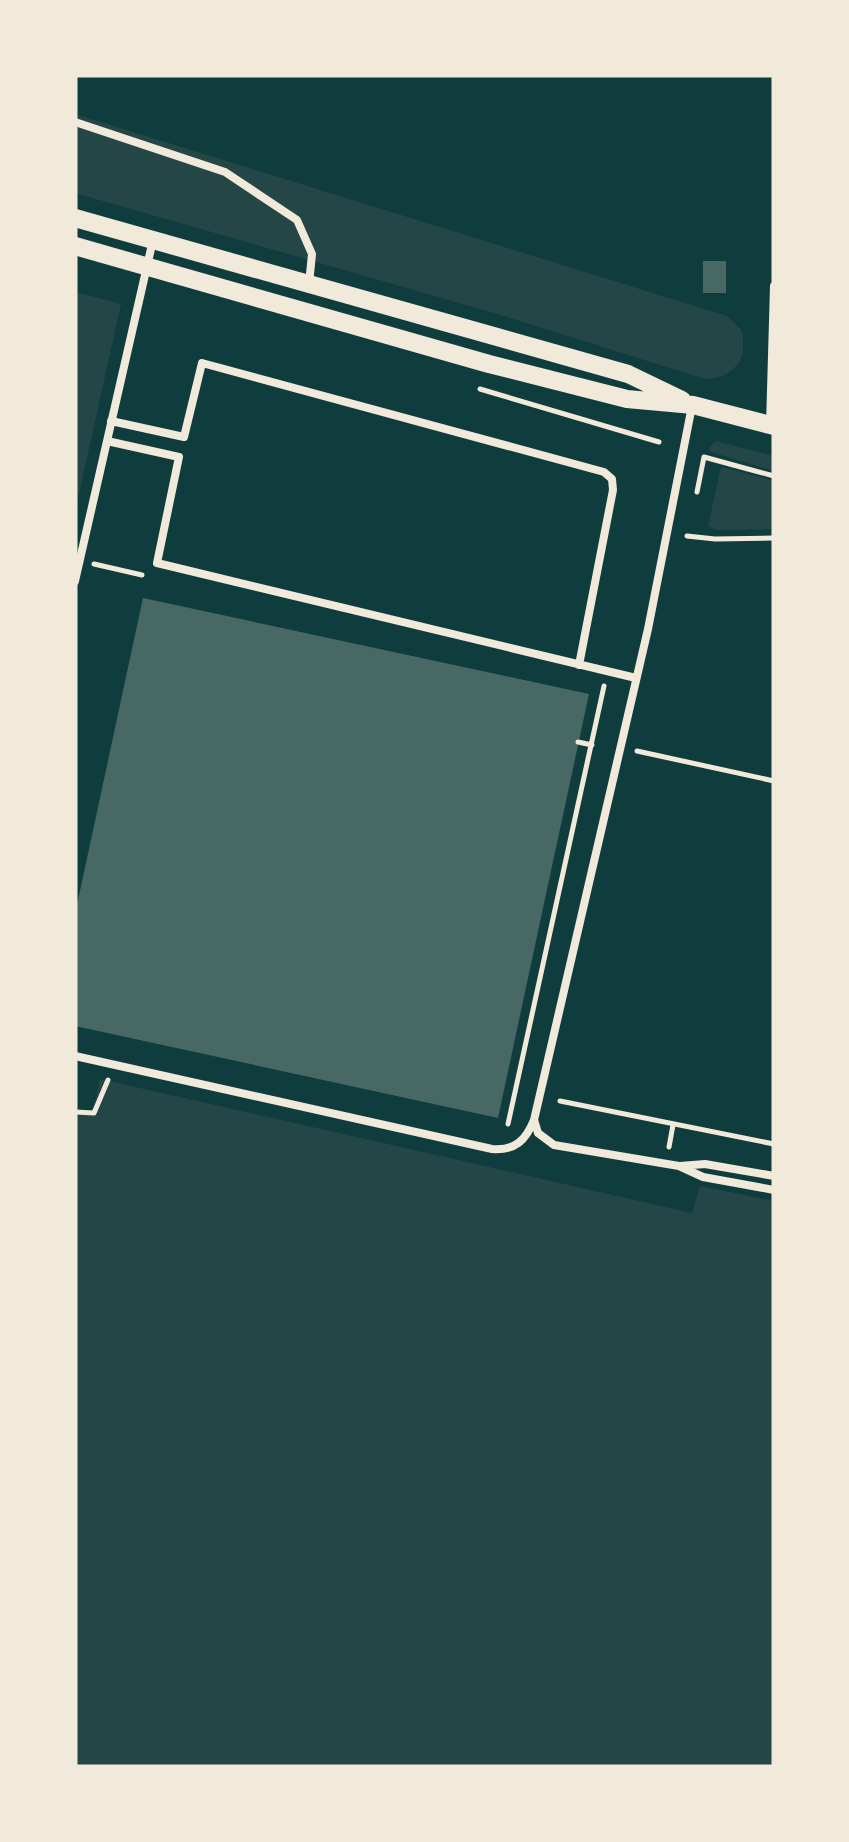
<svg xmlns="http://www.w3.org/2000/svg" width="849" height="1842" viewBox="0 0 849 1842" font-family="'Fira Sans',sans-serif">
<rect width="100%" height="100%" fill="#0f3d3e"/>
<path fill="#244646" d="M75,114L727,316L741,329C749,358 736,377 705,379L501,315L75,193Z
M75,292L121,304L75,512Z
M716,441L774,456V471L711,452L709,447Z
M721,467L774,481V529L716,530L708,526Z
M100,1079L692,1213L700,1186L774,1201V1767H75V1109L93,1111Z"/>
<path fill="#486865" d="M703,261H726V293H703Z
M143,598L589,694L498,1118L75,1026V914Z"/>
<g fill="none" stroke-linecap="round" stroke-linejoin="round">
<path stroke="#f1e9da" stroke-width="5" d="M480,389L659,442
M697,492L704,457L774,476
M687,536L715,539L774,538
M94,564L142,575
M578,742L592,745
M637,751L774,781
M560,1101L774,1144
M75,1112L94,1113L108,1080
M508,1124L604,686
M669,1147L673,1125"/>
<path stroke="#f1e9da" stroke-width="8" d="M75,122L225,172L297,220L312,254L309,284
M111,421L184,437L202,363L604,472L612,479L613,490L579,665
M770,425L774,286
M107,441L179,457L157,563L636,678
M75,581L153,240
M75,1056L492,1149C515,1151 526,1140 534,1120L648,629L692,406
M534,1120L538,1133L554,1145L679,1166L703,1177L774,1190
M680,1166L705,1164L774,1176"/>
<path stroke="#f1e9da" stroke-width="18" d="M75,218L628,374L682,400
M75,246L489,364L627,399L693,405L774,426"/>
</g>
<rect width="849" height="1842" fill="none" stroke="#f1e9da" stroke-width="155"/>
</svg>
